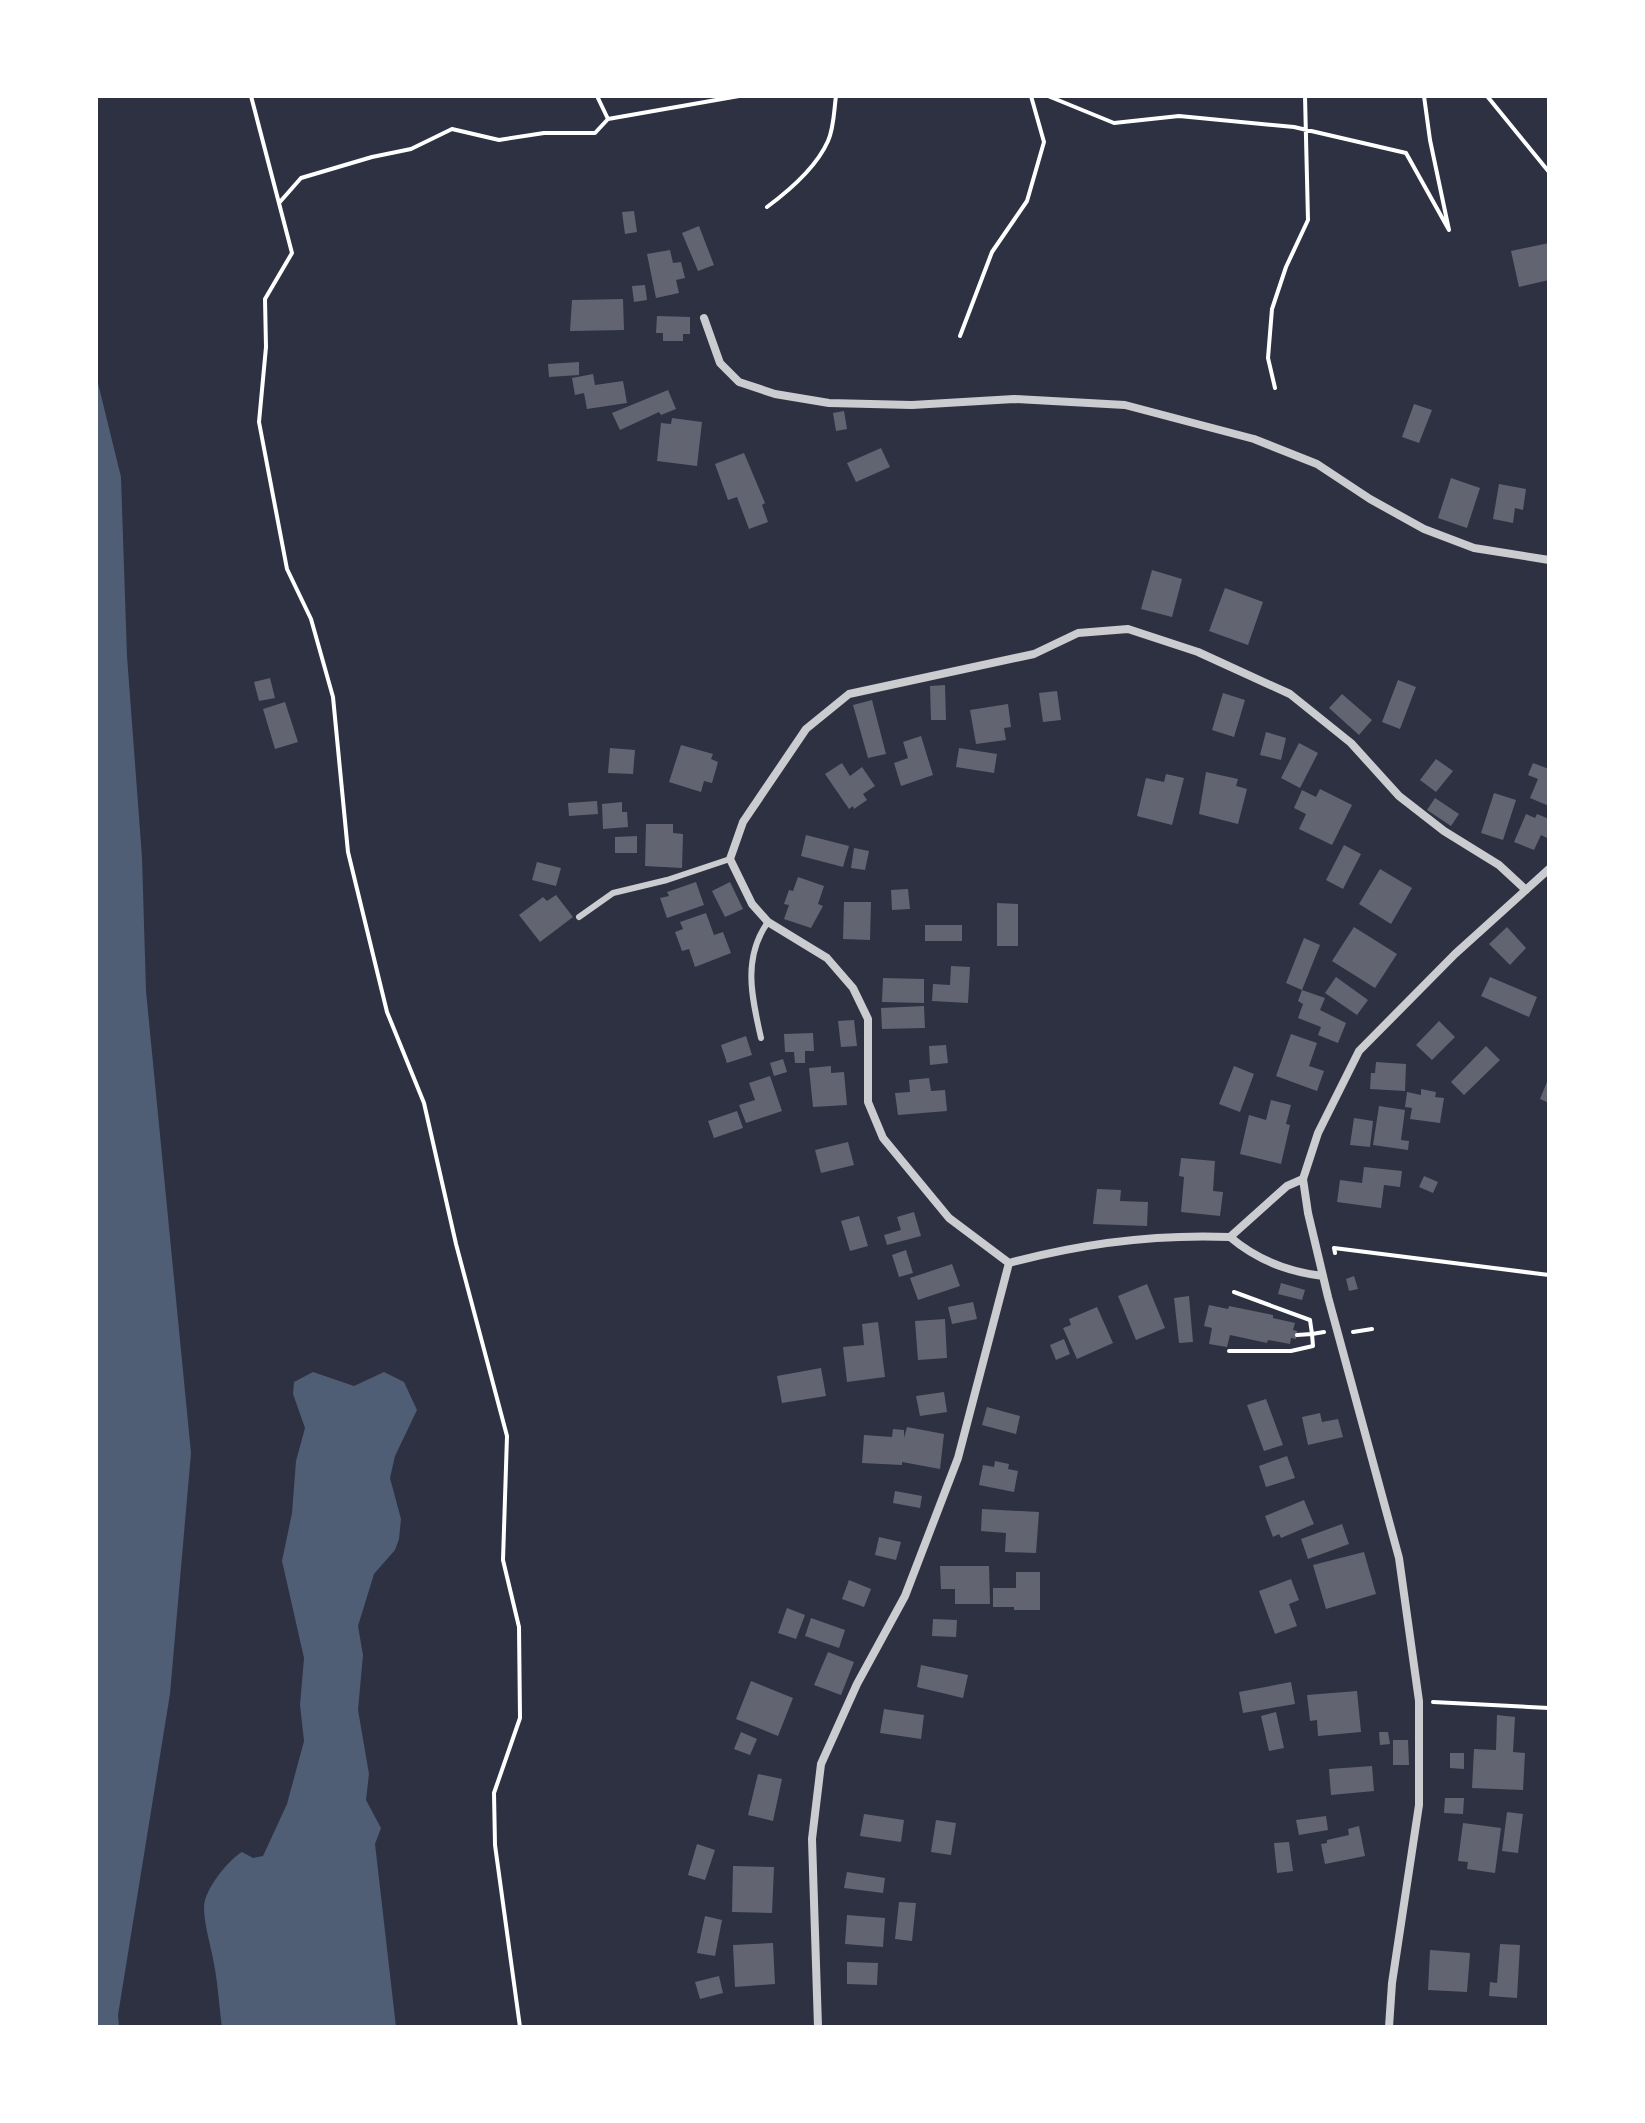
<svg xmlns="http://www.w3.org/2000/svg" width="1645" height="2123" viewBox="0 0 1645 2123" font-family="'DM Sans',sans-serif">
<rect width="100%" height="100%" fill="#2d3142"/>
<path fill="#4f5d75" d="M96,375L121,477L127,656L142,857L146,991L191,1453L170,1694L118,2015L119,2027H96Z
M313,1372L354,1386L384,1372L404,1382L417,1410L395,1456L390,1478L401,1519L399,1539L395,1550L374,1574L358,1626L363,1655L358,1710L369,1774L366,1800L381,1828L375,1844L396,2027H222C219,2006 218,1984 214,1964C211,1946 204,1925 204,1907C204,1890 229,1859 242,1852L253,1858L263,1856L287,1804L304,1741L300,1705L304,1658L282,1561L292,1513L296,1461L305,1428L293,1394L294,1382Z"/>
<path fill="#626471" d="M634,211L637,232L625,234L622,212Z
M699,226L714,265L698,271L682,233Z
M1549,243V280L1519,287L1511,251Z
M670,250L673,263L681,262L685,278L676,280L679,293L656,298L647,254Z
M645,285L647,300L634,302L632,286Z
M623,299L624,330L570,331L572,300Z
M657,316L690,317V334H683V341H663V333H656Z
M579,362V375L549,377L548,364Z
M593,374L595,385L623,381L627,403L587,409L584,393L575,395L572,378Z
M668,390L676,409L661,415L659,412L620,430L612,413Z
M1414,404L1432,410L1419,443L1402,437Z
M844,411L847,429L836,431L833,413Z
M672,418L702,422L697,466L657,461L661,423L671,424Z
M881,448L890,467L856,482L847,463Z
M744,453L765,503L762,505L768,522L749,529L737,497L728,500L715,464Z
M1451,478L1480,488L1467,528L1438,518Z
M1499,484L1526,489L1523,510L1515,508L1513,523L1493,519Z
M1152,570L1182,579L1172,617L1141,609Z
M1225,588L1263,602L1248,645L1209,631Z
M270,678L275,698L259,701L254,682Z
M1398,680L1416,687L1400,729L1382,722Z
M945,685L946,720H931L930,686Z
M1057,691L1061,720L1043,722L1039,693Z
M1223,693L1245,700L1234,737L1212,730Z
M1342,694L1372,720L1359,735L1329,708Z
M872,700L886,754L868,758L853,705Z
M285,702L298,742L275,749L263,709Z
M1008,704L1011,727L1004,728L1006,740L976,744L970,710Z
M1266,732L1286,738L1281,760L1260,755Z
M921,736L933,775L901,786L894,763L908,758L903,742Z
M1299,743L1318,753L1300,788L1281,778Z
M681,745L713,754L711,759L718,762L712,783L704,781L701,792L669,782Z
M610,748L635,750L633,774L608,773Z
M959,748L997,754L994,773L956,767Z
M1436,759L1453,771L1436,792L1420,780Z
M842,763L850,776L862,767L875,786L863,794L867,800L854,809L853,806L849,809L825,774Z
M1533,763L1549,769V806L1530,798L1538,779L1528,775Z
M1206,772L1238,779L1236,786L1247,789L1238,824L1199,814Z
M1166,774L1184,778L1172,825L1137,816L1146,778L1164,782Z
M1320,789L1352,805L1332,845L1299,829L1306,814L1294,808L1302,790L1316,797Z
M1494,793L1516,800L1503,840L1481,833Z
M1435,798L1459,814L1451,826L1427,810Z
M597,801L598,814L569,816L568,803Z
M622,802V812H627L628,827L603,829L602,804Z
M1526,814L1535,818L1537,814L1549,819V839L1541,835L1534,850L1514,842Z
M646,824H673V833L683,834L682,868L645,866Z
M806,835L849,846L843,867L801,856Z
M637,836V853H615V837Z
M1344,845L1361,854L1343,889L1326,880Z
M854,848L869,851L865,870L851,868Z
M537,862L561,868L556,886L532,880Z
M1380,869L1412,888L1391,924L1359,904Z
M798,877L824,886L818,904L823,906L811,928L784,919L789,905L784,904L789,890L793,891Z
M696,882L704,905L667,918L660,898L669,896L667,892Z
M730,882L743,909L725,917L712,891Z
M908,889L910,909L892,910L891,890Z
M556,895L573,917L540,942L519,915L543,897L547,901Z
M844,902H871L870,940L843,939Z
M997,903L1018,904V946H997Z
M706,913L714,935L723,932L731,953L695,967L689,949L682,951L675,932L683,929L680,922Z
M925,925H962V941H925Z
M1354,927L1397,954L1375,988L1332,961Z
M1507,927L1526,948L1510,965L1489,944Z
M1304,938L1320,945L1302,990L1286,983Z
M951,966L970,967L968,1003L932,1001L933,984L950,985Z
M1336,977L1368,1000L1357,1015L1325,993Z
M1490,977L1537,997L1529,1017L1481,996Z
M883,978L924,979V1003L882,1002Z
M1302,990L1325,998L1320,1010L1346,1023L1338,1043L1318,1035L1321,1027L1298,1018L1303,1004L1298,1001Z
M924,1006L925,1028L882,1029L881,1008Z
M854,1020L857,1046L841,1047L838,1021Z
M1439,1021L1455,1037L1432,1060L1416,1045Z
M813,1033L814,1051H805V1063H795L794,1052H785L784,1034Z
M1291,1034L1317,1043L1309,1066L1324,1071L1317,1091L1276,1076Z
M746,1036L752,1055L727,1063L721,1045Z
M946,1045L948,1063L930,1065L929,1046Z
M1486,1046L1500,1060L1464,1095L1451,1082Z
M783,1059L787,1072L774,1076L770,1063Z
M1376,1062L1406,1064L1405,1091L1370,1089L1371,1073H1375Z
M831,1066V1073L844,1072L847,1105L813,1107L809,1068Z
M1234,1066L1254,1074L1240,1112L1219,1104Z
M770,1076L782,1111L746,1123L739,1105L755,1100L749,1083Z
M1549,1077V1103L1540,1099Z
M929,1078L931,1091L945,1090L947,1111L898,1115L895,1093L910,1092L909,1080Z
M1421,1089L1436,1092L1435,1097L1444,1098L1440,1123L1410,1119L1412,1108L1405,1107L1407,1092L1421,1095Z
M1271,1100L1291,1105L1286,1124L1290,1125L1281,1164L1240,1154L1249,1115L1266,1120Z
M1379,1106L1405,1110L1401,1140L1409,1141L1408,1150L1373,1145Z
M737,1111L743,1128L714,1138L708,1121Z
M1354,1118L1373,1121L1370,1147L1350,1145Z
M848,1142L854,1165L821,1173L815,1150Z
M1181,1158L1215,1161L1213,1191L1223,1192L1220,1216L1181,1212L1184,1177L1179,1176Z
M1364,1167L1402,1171L1400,1187L1384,1185L1381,1208L1337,1202L1340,1180L1362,1183Z
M1424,1176L1438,1182L1433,1193L1419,1187Z
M1097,1189L1121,1190L1120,1201L1148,1202L1147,1226L1093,1224Z
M914,1212L921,1236L887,1245L884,1235L901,1230L897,1217Z
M859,1216L868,1246L850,1251L841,1221Z
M906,1250L913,1273L899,1277L892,1255Z
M952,1264L960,1286L918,1300L910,1278Z
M1354,1276L1358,1289L1349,1291L1346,1279Z
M1281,1283L1305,1290L1302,1300L1278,1294Z
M1147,1284L1165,1328L1136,1340L1118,1296Z
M1189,1296L1193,1342L1179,1343L1174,1298Z
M973,1302L977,1319L952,1324L948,1307Z
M1209,1305L1228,1309L1229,1306L1273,1315V1318L1295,1323L1293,1330L1297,1331L1296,1339L1291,1338L1290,1344L1268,1340L1267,1343L1230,1335L1227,1347L1209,1344L1212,1328L1204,1326Z
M1097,1307L1113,1343L1077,1359L1063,1328L1071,1325L1069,1319Z
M945,1319L947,1358L918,1360L915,1321Z
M878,1322L885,1377L847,1382L843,1347L864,1345L862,1324Z
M1064,1339L1070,1354L1056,1360L1050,1345Z
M821,1368L826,1396L782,1403L777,1376Z
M944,1392L947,1412L920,1416L916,1396Z
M1266,1399L1283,1445L1264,1451L1247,1405Z
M987,1407L1020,1416L1016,1434L982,1425Z
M1320,1413L1322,1422L1338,1419L1343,1437L1308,1445L1302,1417Z
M907,1427L944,1434L940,1469L902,1462V1465L862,1463L864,1435L892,1437L893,1429L904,1430V1438Z
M1287,1456L1295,1478L1266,1487L1259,1466Z
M995,1461L1009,1464L1008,1469L1018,1471L1014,1492L979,1485L983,1465L994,1467Z
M895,1491L922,1496L920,1508L893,1503Z
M1304,1500L1314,1524L1281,1538L1279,1534L1273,1537L1265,1516Z
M982,1509L1039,1512L1036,1553L1005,1552L1006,1533L981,1531Z
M1342,1524L1349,1544L1308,1559L1301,1539Z
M879,1537L901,1542L896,1560L875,1555Z
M1364,1552L1376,1594L1326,1609L1313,1565Z
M940,1566H989L990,1604H955V1589H941Z
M1016,1572H1040V1610H1014V1607H993V1588H1016Z
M1291,1579L1299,1600L1289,1604L1297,1626L1275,1634L1259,1591Z
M849,1580L871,1589L864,1607L842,1599Z
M787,1608L805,1615L796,1639L778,1633Z
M811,1618L845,1630L839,1648L805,1636Z
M933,1619L957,1620L956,1637L932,1636Z
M828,1652L854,1662L841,1695L814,1685Z
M921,1665L968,1675L963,1698L917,1687Z
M751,1681L793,1698L778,1736L736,1719Z
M1291,1682L1295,1704L1243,1713L1239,1692Z
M1357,1691L1361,1732L1318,1736L1317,1720L1310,1721L1307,1695Z
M884,1709L924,1715L921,1739L880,1733Z
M1276,1712L1284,1748L1269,1751L1261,1716Z
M1497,1715L1515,1717L1513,1752L1525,1753L1523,1790L1472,1788L1474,1749L1496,1750Z
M741,1732L757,1739L750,1755L734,1749Z
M1379,1732H1388L1390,1744L1380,1745Z
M1393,1740H1408L1409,1765H1393Z
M1450,1753H1464V1769L1450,1768Z
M1372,1766L1374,1791L1331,1795L1329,1769Z
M758,1774L782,1779L773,1821L748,1815Z
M1445,1798H1464L1463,1814L1444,1813Z
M1507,1812L1523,1814L1518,1853L1502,1851Z
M864,1814L904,1820L901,1842L860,1836Z
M1326,1816L1328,1830L1299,1835L1296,1820Z
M936,1820L956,1823L951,1855L931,1852Z
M1463,1823L1501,1828L1495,1873L1467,1869L1468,1862L1458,1861Z
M1359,1826L1365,1856L1325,1864L1321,1844L1327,1843V1840L1349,1835L1348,1829Z
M1289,1842L1293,1871L1277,1873L1274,1843Z
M697,1844L715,1850L705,1880L688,1875Z
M733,1866L774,1867L772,1913L732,1912Z
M847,1872L885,1878L883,1893L844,1888Z
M899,1902L916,1903L912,1941L895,1939Z
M847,1915L885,1918L883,1947L845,1944Z
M705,1916L722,1920L715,1956L697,1953Z
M773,1943L775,1984L735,1987L733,1945Z
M1500,1944L1520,1945L1517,1998L1489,1996L1490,1982L1497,1983Z
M1430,1950L1470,1953L1467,1992L1428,1990Z
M847,1962L878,1963L877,1985L847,1984Z
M719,1976L723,1993L700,1999L695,1982Z"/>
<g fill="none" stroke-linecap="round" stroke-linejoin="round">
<path stroke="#fff" stroke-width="4" d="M251,96L292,253L265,299L266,347L259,422L287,569L311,619L333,697L348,852L387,1012L424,1103L456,1244L507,1436L503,1560L519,1627L520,1718L494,1793L495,1845L520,2027
M597,96L608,119
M1048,96L1114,123L1179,116L1294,127L1406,153L1449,230L1430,140L1424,96
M1487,96L1549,172
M279,203L301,178L372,157L411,149L452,129L499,140L544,133H595L608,119L739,96
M767,207C790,190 816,168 828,141C834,128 834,110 836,96
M960,336L992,252L1027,201L1044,142L1031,96
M1275,388L1268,358L1272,309L1286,267L1308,220L1305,96
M1335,1253L1334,1248L1549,1275
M1234,1292L1310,1320L1312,1334L1297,1335
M1353,1332L1372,1329
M1229,1351H1291L1313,1346L1312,1334L1324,1332
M1433,1702L1549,1708"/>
<path stroke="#caccd0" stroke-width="6" d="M579,917L613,893L667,880L730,859
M761,1038C752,998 742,958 768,922"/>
<path stroke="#caccd0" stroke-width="8" d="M704,318L720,363L739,382L775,394L829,403L912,405L1014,399L1125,405L1254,439L1317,464L1370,499L1424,529L1474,548L1549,560
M1230,1237C1257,1260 1289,1272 1323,1276
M1009,1263L949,1218L883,1138L868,1102V1019L853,988L827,958L768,922L752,904L730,859L743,822L806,729L849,694L1034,654L1078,633L1128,629L1198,652L1290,694L1351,743L1399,796L1444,831L1499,865L1526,890
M818,2027L812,1839L821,1764L857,1684L905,1596L958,1458L1009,1263C1083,1243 1154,1234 1230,1237L1287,1186L1303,1179
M1389,2027L1392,1983L1419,1805V1701L1399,1558L1328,1297L1308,1213L1303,1179L1318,1133L1359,1051L1455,954L1549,869"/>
</g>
<rect width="1645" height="2123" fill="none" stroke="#ffffff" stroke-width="196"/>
</svg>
